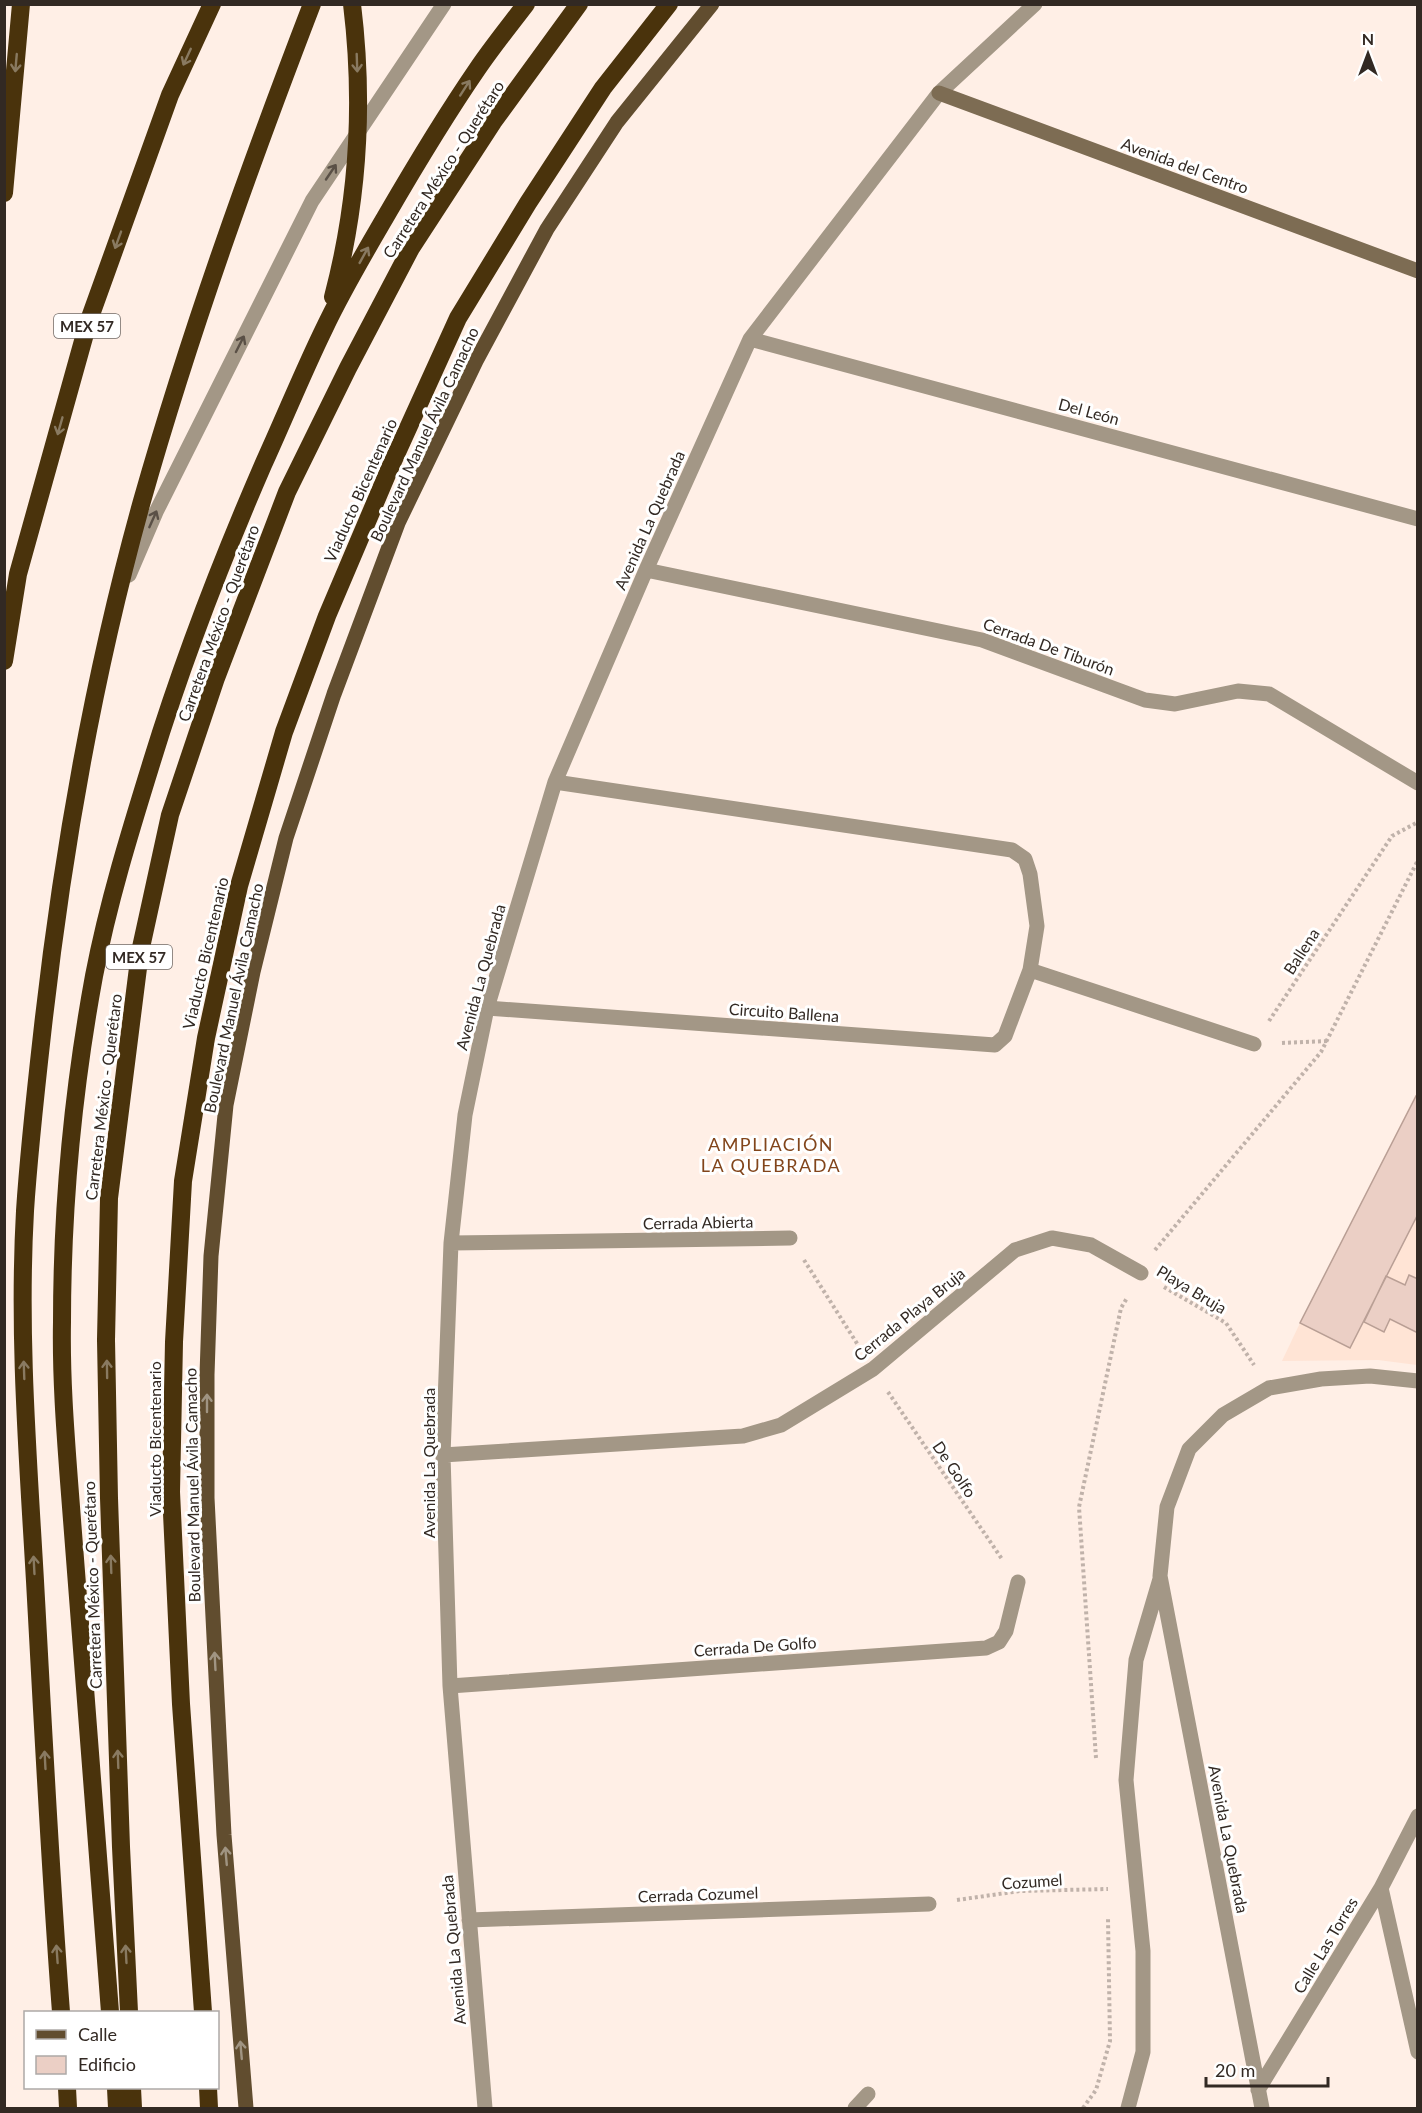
<svg xmlns="http://www.w3.org/2000/svg" width="1422" height="2113" viewBox="0 0 1422 2113" font-family="Lato,sans-serif">
<rect width="100%" height="100%" fill="#ffefe6"/>
<path fill="#ffe4d5" d="M1417,1092V1365L1378,1360L1282,1361L1300,1323Z"/>
<path fill="#ebcfc5" stroke="#b99f95" stroke-width="1.5" d="M1416,1096L1418,1097V1214L1350,1348L1300,1323Z
M1409,1275L1418,1279V1333L1390,1319L1384,1332L1364,1322L1386,1276L1405,1285Z"/>
<g fill="none" stroke-linecap="round" stroke-linejoin="round">
<path stroke="#c0b2aa" stroke-width="4" stroke-dasharray="3 3" stroke-linecap="butt" d="M1269,1021L1392,836L1418,822
M1282,1043L1327,1041
M1155,1250L1321,1052L1418,860
M804,1260L858,1345
M1164,1287L1226,1323L1254,1365
M888,1392L1002,1559
M1096,1758L1079,1507L1121,1308L1127,1298
M957,1900L1020,1891L1108,1889
M1083,2108L1096,2090L1110,2041L1108,1918"/>
<path stroke="#a39786" stroke-width="15" d="M750,339L1418,519
M646,570L982,640L1145,700L1175,704L1238,691L1269,694L1418,783
M129,575L156,512L312,201L444,4
M1030,970L1254,1044
M487,1008L995,1045L1005,1036L1030,970L1037,926L1030,874L1025,859L1012,850L555,782
M451,1243L790,1238
M443,1455L743,1436L781,1425L873,1369L1015,1250L1052,1238L1091,1245L1141,1273
M450,1686L986,1648L999,1642L1006,1631L1018,1582
M1381,1888L1418,2052
M469,1920L929,1904
M1258,2090L1381,1888L1418,1816
M485,2108L450,1686L443,1455L451,1243L465,1115L487,1008L555,782L646,570L750,339L939,93L1035,4
M855,2108L868,2094
M1128,2108L1143,2052V1951L1126,1780L1136,1660L1160,1579
M1262,2108L1160,1576L1167,1507L1189,1449L1223,1415L1269,1388L1321,1379L1370,1376L1418,1381"/>
<path stroke="#7d6c53" stroke-width="15" d="M939,93L1418,271"/>
<path stroke="#614d2f" stroke-width="15" d="M246,2108L224,1835L207,1498V1375L211,1256L226,1105L253,972L286,838L334,694L398,523L476,361L547,229L617,122L712,4"/>
<path stroke="#4a330c" stroke-width="18" d="M4,193L21,4
M333,297C358,202 364,102 352,4
M4,661L18,574L88,323L170,95L212,4
M61,2012C50,1869 43,1725 35,1581C28,1458 18,1334 25,1211C29,1149 36,1088 43,1026C63,849 94,673 142,501C190,332 249,168 312,4
M110,2012L69,1481C65,1428 61,1375 62,1322C62,1207 73,1090 94,976C108,903 130,832 152,761C183,660 221,562 263,465C284,419 303,372 325,327C343,289 365,252 386,216C415,166 445,116 478,68C493,46 510,25 526,4
M129,2012L121,1847L109,1498L106,1340L109,1198L140,952L170,815L216,678L287,492L348,368L411,248L493,122L579,4
M203,2012L181,1704L171,1492L174,1342L183,1181L206,1038L239,886L284,732L327,616L389,470L458,318L528,203L603,88L669,4
M67,2088L68,2108
M116,2088L117,2108
M132,2088L133,2108
M208,2088L209,2108"/>
</g>
<defs><path id="oneway-shaft" d="M-6 0H5M1.5-3L5.5 0L1.5 3" fill="none" stroke-width="1.6" stroke-linecap="round" stroke-linejoin="round" transform="scale(1.5)"/></defs>
<g stroke="#897a61">
<use href="#oneway-shaft" transform="translate(187 57) rotate(115)"/>
<use href="#oneway-shaft" transform="translate(16 63) rotate(95)"/>
<use href="#oneway-shaft" transform="translate(357 63) rotate(88)"/>
<use href="#oneway-shaft" transform="translate(465 88) rotate(-57)"/>
<use href="#oneway-shaft" transform="translate(118 240) rotate(110)"/>
<use href="#oneway-shaft" transform="translate(364 255) rotate(-61)"/>
<use href="#oneway-shaft" transform="translate(60 426) rotate(106)"/>
<use href="#oneway-shaft" transform="translate(107 1369) rotate(-91)"/>
<use href="#oneway-shaft" transform="translate(24 1370) rotate(-92)"/>
<use href="#oneway-shaft" transform="translate(111 1564) rotate(-92)"/>
<use href="#oneway-shaft" transform="translate(34 1565) rotate(-93)"/>
<use href="#oneway-shaft" transform="translate(118 1759) rotate(-92)"/>
<use href="#oneway-shaft" transform="translate(45 1760) rotate(-93)"/>
<use href="#oneway-shaft" transform="translate(57 1954) rotate(-94)"/>
<use href="#oneway-shaft" transform="translate(126 1954) rotate(-93)"/>
</g>
<g stroke="#5a5046">
<use href="#oneway-shaft" transform="translate(331 172) rotate(-56)"/>
<use href="#oneway-shaft" transform="translate(240 344) rotate(-63)"/>
<use href="#oneway-shaft" transform="translate(153 519) rotate(-66)"/>
</g>
<g stroke="#a09482">
<use href="#oneway-shaft" transform="translate(207 1403) rotate(-90)"/>
<use href="#oneway-shaft" transform="translate(215 1661) rotate(-93)"/>
<use href="#oneway-shaft" transform="translate(226 1856) rotate(-95)"/>
<use href="#oneway-shaft" transform="translate(241 2050) rotate(-95)"/>
</g>
<g text-anchor="middle" dominant-baseline="central" stroke-width="6" stroke-linejoin="round" paint-order="stroke">
<g fill="#fff" stroke="#706965" stroke-width="1.5">
<rect x="54" y="314" width="66" height="24" rx="4.5"/>
<rect x="106" y="945" width="66" height="24" rx="4.5"/>
</g>
<g font-size="15" font-weight="bold" fill="#322923">
<text x="87" y="326">MEX 57</text>
<text x="139" y="957">MEX 57</text>
</g>
<g font-size="16" fill="#322923" stroke="#fff">
<text transform="translate(1185 165) rotate(20)">Avenida del Centro</text>
<text transform="translate(443 169) rotate(-57)">Carretera México - Querétaro</text>
<text transform="translate(1089 411) rotate(15)">Del León</text>
<text transform="translate(424 434) rotate(-65)">Boulevard Manuel Ávila Camacho</text>
<text transform="translate(360 490) rotate(-66)">Viaducto Bicentenario</text>
<text transform="translate(649 520) rotate(-66)">Avenida La Quebrada</text>
<text transform="translate(218 623) rotate(-70)">Carretera México - Querétaro</text>
<text transform="translate(1049 646) rotate(20)">Cerrada De Tiburón</text>
<text transform="translate(1301 951) rotate(-57)">Ballena</text>
<text transform="translate(205 953) rotate(-77)">Viaducto Bicentenario</text>
<text transform="translate(480 977) rotate(-75)">Avenida La Quebrada</text>
<text transform="translate(233 998) rotate(-78)">Boulevard Manuel Ávila Camacho</text>
<text transform="translate(784 1012) rotate(4)">Circuito Ballena</text>
<text transform="translate(103 1097) rotate(-83)">Carretera México - Querétaro</text>
<text transform="translate(698 1222) rotate(-1)">Cerrada Abierta</text>
<text transform="translate(1192 1289) rotate(31)">Playa Bruja</text>
<text transform="translate(909 1314) rotate(-39)">Cerrada Playa Bruja</text>
<text transform="translate(154 1439) rotate(-90)">Viaducto Bicentenario</text>
<text transform="translate(428 1463) rotate(-90)">Avenida La Quebrada</text>
<text transform="translate(955 1469) rotate(56)">De Golfo</text>
<text transform="translate(192 1485) rotate(-91)">Boulevard Manuel Ávila Camacho</text>
<text transform="translate(92 1585) rotate(-92)">Carretera México - Querétaro</text>
<text transform="translate(755 1646) rotate(-4)">Cerrada De Golfo</text>
<text transform="translate(1229 1839) rotate(79)">Avenida La Quebrada</text>
<text transform="translate(1032 1881) rotate(-4)">Cozumel</text>
<text transform="translate(698 1894) rotate(-2)">Cerrada Cozumel</text>
<text transform="translate(1325 1945) rotate(-59)">Calle Las Torres</text>
<text transform="translate(453 1950) rotate(-95)">Avenida La Quebrada</text>
</g>
<g font-size="18" letter-spacing="1.5" fill="#82451b" stroke="#fff">
<text x="771" y="1144">AMPLIACIÓN<tspan x="771" dy="21">LA QUEBRADA</tspan></text>
</g>
</g>
<rect width="1422" height="2113" fill="none" stroke="#322923" stroke-width="12"/>
<rect x="24" y="2011" width="195" height="78" fill="#ffffff" stroke="#ada9a7" stroke-width="1.5"/>
<rect x="36" y="2030" width="30" height="9" fill="#614d2f" stroke="#ada9a7" stroke-width="1.5"/>
<text x="78" y="2041" font-size="18" fill="#322923">Calle</text>
<rect x="36" y="2056" width="30" height="18" fill="#ebcfc5" stroke="#ada9a7" stroke-width="1.5"/>
<text x="78" y="2071" font-size="18" fill="#322923">Edificio</text>
<g transform="translate(1368 54)" stroke="#ffffff" stroke-width="4.5" paint-order="stroke">
<path d="M0-4.5L10 22L0 15L-10 22Z" fill="#322923"/>
<text y="-9" font-size="16" font-weight="bold" text-anchor="middle" fill="#322923">N</text>
</g>
<path d="M1206 2077v9h122v-9" fill="none" stroke="#322923" stroke-width="3"/>
<text x="1215" y="2077" font-size="18" fill="#322923" stroke="#ffffff" stroke-width="4.5" paint-order="stroke">20 m</text>
</svg>
